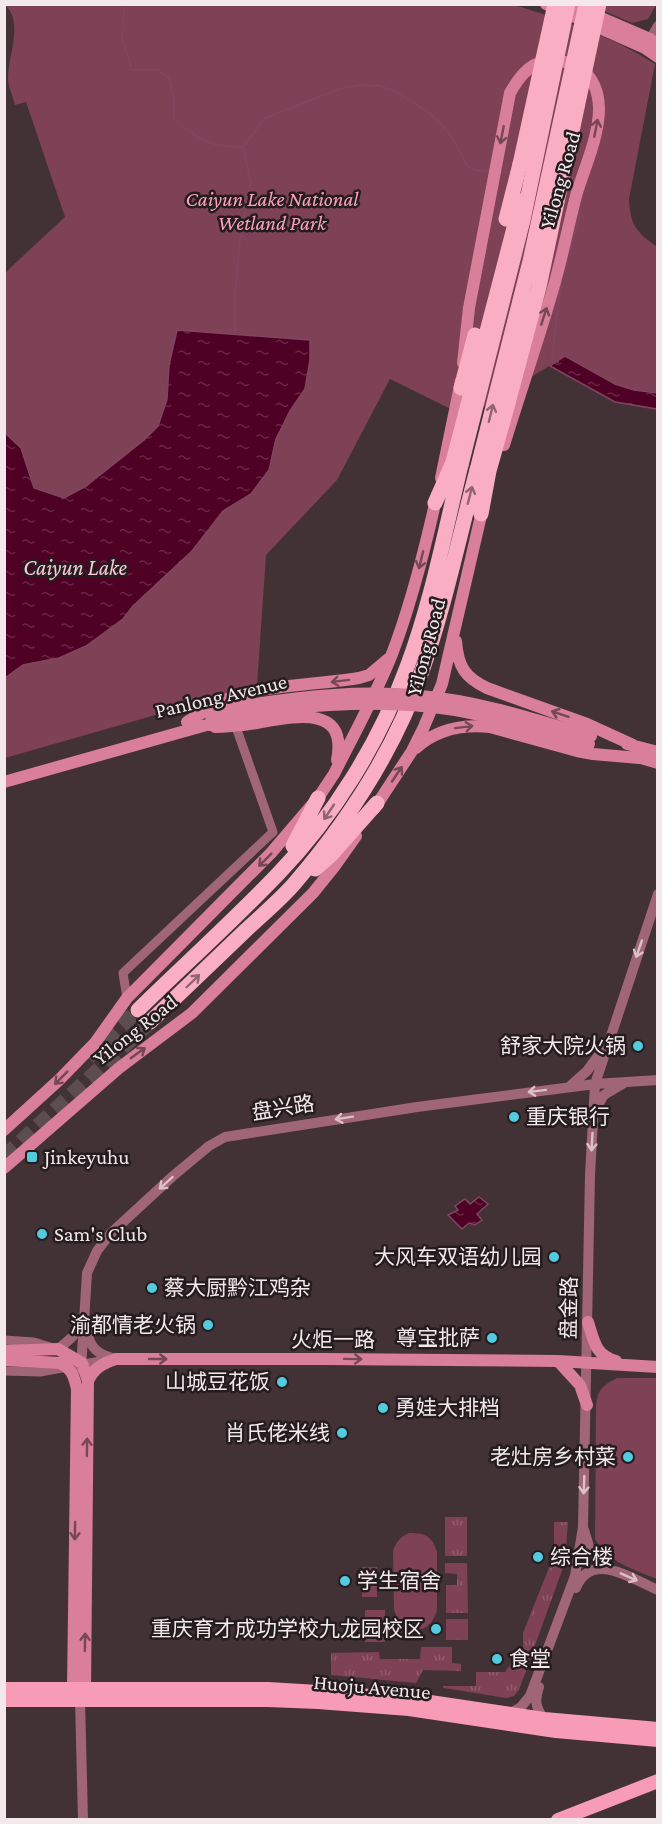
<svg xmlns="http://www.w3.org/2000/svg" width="662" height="1824" viewBox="0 0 662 1824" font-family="'Crimson Pro','Noto Sans SC',serif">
<defs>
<pattern id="grass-tufts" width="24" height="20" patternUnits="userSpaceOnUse" patternTransform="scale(1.5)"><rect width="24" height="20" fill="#7e4155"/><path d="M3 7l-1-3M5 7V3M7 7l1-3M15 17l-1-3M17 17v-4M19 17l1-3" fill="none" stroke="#915c6e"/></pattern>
<pattern id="water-ripples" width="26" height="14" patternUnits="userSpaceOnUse" patternTransform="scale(1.5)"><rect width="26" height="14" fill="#4f0125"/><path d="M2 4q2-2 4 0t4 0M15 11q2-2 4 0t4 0" fill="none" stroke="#692645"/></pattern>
</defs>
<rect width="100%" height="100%" fill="#423236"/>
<path fill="url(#grass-tufts)" d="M445,1517H467V1556H445Z
M554,1522H568L565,1562L519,1690L514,1696L506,1698L444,1688L443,1686H476V1672H505L523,1646V1633L554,1555Z
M445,1563H467L468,1613H446V1585H457V1574L445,1573Z
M446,1619H468V1640H446Z
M421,1647H452V1663L461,1664V1671L423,1670L416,1683L331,1675V1653L379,1652L380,1659H420Z"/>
<path fill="#7e4155" d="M5,5H514C563,20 612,36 655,64L629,199C630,226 637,232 657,247V393L634,390L615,384L565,356L467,417L390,379L337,480L266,555L257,686L5,758L4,275L10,268L65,217L26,102L15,105C13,97 8,87 8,78C8,56 24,22 5,5Z
M605,5H656L648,19L632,23L604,11Z
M617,1378H657V1579C633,1569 609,1563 595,1539L596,1406C598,1389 602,1386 617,1378Z
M409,1533C426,1533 432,1536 437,1552V1610C430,1637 403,1636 394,1610L393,1551C396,1542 400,1537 409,1533Z
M362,1567H377V1597H362Z
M365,1610H385V1642H365Z"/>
<path fill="url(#water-ripples)" stroke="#804660" stroke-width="1.5" d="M177,330L310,340V360L305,389L290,411L276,439L269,470L251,494L223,511L192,551L133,606L123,619L86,646L59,658L23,665L5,678V433L21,448L34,488L64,498L86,486L144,440L158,426L167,399L169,365Z
M565,356L615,384L634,390L657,393V409L615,402L550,366Z
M479,1197L488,1204L477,1214L482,1220L475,1225L469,1223L462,1229L448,1215L458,1210L455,1206L465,1199L470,1204Z"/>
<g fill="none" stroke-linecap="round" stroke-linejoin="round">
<path stroke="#804660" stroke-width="2" d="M125,4L122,36L132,70H158L169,78L174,100V119C201,141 207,147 243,147
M498,172H510
M563,273L580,216L578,210
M235,333V298L237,267L241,233L251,183L243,147L265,118L342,88L360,85L380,86L397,92L429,113L444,127L454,141L467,165L472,169L489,172
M558,362L552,358L561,282"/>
<path stroke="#5d4d51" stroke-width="15" stroke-dasharray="15 8" stroke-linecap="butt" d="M88,1057L138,1010
M4,1157L150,1022"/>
<path stroke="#a06677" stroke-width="9" d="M647,44L658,25
M127,998L123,973L273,832L236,727
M4,1340L34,1342L50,1347
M4,1371L40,1372L106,1360"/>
<path stroke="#a06677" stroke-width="10" d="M569,1087L587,1071L601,1052
M595,1110L604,1095L624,1083
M87,1331C90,1349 99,1355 116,1359
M58,1349C68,1341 77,1334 83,1322
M81,1369L87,1273L97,1251L110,1234L173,1176L209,1146L225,1137L417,1107L595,1084L658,1080
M584,1530L591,1553L607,1567
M576,1588C591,1550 632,1579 658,1590
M539,1687C534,1701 536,1708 544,1719
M80,1700L83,1820
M509,1714L521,1707L530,1696L575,1576L583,1527L590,1175L595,1084L658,894"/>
<path stroke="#d97e9b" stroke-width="12" d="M546,4L645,48L658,57
M569,4L650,39L658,45
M463,363L469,308L510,93C518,79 528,64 546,61C578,58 598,76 599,108C599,138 584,168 576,196C568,227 562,258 553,289C538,341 520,393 504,445
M441,478L461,381
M456,641C458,666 464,677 487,688L587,724L633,745
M210,715L247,705
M187,722C200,714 214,704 228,699C270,684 316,685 359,678L369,675L388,659
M215,727C229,727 243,725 257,723C292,717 348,703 337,760
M627,744L658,752
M416,748C437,729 462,724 490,727L577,751L593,754L639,758
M634,756L658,763
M4,782L249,713
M374,809L412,751L423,729L442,684L483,507
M4,1130L59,1080L95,1043L127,998L271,853L318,798L334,774C354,734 376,695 392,654C412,602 425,549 437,495
M4,1168L119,1068L192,1013L313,893L334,867L356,836
M588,1322C594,1341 595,1355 616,1361
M4,1351L58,1349L82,1363L88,1381L85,1689L82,1696
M4,1360L60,1363C72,1369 74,1376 77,1389L73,1688L78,1696
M558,1361L580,1385L587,1405
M88,1381C94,1368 103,1363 116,1359H326L558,1361L658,1367"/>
<path stroke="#f89bb7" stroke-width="14" d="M4,1689H268L318,1692L410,1699L544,1719L658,1729
M4,1700H268L318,1702L409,1709L556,1731L658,1740
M558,1820L658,1781"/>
<path stroke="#faaec4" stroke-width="15" d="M506,219L520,164
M461,388L475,335
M435,503L453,462L521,201
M481,514L489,471L507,407L509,394
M293,846L318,798
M315,869L331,855L377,803
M138,1010C184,965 233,921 278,874C334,816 379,743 407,667C431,604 445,531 461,465
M150,1022C182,991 214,961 245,931C262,915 280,900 294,884C348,821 395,749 422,671C445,606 459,537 477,470"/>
<path stroke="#d97e9b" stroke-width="12" d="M247,705C306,696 361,690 421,696C479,701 536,720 591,736
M249,713C318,704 386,699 455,710C500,718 545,732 589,744"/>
<path stroke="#faaec4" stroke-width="15" d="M520,164L555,4
M507,407L539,287L599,4
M461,465L523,220L568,4
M477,470L530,261L586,4"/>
</g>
<defs><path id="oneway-shaft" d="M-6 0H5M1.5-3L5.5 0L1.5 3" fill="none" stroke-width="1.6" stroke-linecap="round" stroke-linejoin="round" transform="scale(1.5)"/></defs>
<g stroke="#754856">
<use href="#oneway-shaft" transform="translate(596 128) rotate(-79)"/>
<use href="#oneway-shaft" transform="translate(502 135) rotate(101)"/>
<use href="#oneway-shaft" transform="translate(544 316) rotate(-72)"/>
<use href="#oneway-shaft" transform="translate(421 560) rotate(104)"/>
<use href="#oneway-shaft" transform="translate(340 681) rotate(173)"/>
<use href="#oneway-shaft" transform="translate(560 714) rotate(-161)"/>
<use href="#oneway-shaft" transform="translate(464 727) rotate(-7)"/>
<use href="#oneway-shaft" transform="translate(397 774) rotate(-56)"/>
<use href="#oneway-shaft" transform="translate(265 860) rotate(135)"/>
<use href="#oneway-shaft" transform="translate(138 1053) rotate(-36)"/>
<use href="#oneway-shaft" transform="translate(61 1078) rotate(135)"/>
<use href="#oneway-shaft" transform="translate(158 1359)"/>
<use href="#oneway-shaft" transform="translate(353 1359) rotate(1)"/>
<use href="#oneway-shaft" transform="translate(87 1447) rotate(-89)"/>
<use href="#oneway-shaft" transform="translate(75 1531) rotate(91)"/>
<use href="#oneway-shaft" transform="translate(85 1642) rotate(-89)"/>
</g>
<g stroke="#8f6571">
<use href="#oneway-shaft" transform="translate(491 413) rotate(-76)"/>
<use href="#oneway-shaft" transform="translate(470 495) rotate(-76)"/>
<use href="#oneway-shaft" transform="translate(329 812) rotate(124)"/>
<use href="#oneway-shaft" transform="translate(193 981) rotate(-44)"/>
</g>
<g stroke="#dac1c8">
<use href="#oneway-shaft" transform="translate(639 949) rotate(109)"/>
<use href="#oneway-shaft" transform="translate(537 1091) rotate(173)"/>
<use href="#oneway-shaft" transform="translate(344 1118) rotate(171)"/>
<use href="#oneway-shaft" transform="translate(592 1142) rotate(93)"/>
<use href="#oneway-shaft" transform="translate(166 1183) rotate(138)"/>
<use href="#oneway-shaft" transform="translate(584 1485) rotate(92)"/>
<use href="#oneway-shaft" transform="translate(629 1577) rotate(24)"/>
</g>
<g fill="#54cade" stroke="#241c1e" stroke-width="2">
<circle cx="638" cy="1046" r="6"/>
<circle cx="514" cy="1117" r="6"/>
<rect x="26" y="1151" width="12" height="12" rx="3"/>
<circle cx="42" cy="1234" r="6"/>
<circle cx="554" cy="1257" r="6"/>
<circle cx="152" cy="1288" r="6"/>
<circle cx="208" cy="1325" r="6"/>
<circle cx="492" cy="1338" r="6"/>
<circle cx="282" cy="1382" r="6"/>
<circle cx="383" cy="1408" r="6"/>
<circle cx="342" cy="1433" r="6"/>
<circle cx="628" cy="1457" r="6"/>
<circle cx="538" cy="1557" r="6"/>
<circle cx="345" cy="1581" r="6"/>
<circle cx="436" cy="1629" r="6"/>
<circle cx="497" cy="1659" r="6"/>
</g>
<g text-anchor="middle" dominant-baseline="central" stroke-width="5" stroke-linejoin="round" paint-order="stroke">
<g font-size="21" fill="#f3e8eb" stroke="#241c1e">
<text transform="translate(560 180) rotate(-74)">Yilong Road</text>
<text transform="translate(426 647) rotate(-75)">Yilong Road</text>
<text transform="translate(221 696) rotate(-13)">Panlong Avenue</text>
<text transform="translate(135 1030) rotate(-38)">Yilong Road</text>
<text transform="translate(283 1108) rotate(-9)">盘兴路</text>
<text transform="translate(569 1308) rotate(-89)">盘金路</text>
<text x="333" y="1340">火炬一路</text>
<text transform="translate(372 1687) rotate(5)">Huoju Avenue</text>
</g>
<g font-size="21" font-style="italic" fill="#fca0bc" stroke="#241c1e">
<text x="272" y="199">Caiyun Lake National<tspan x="272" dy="24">Wetland Park</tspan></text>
</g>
<g font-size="21" fill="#f3e8eb" stroke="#241c1e" text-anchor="end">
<text x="626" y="1046">舒家大院火锅</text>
<text x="526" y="1117" text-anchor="start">重庆银行</text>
<text x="44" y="1157" text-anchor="start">Jinkeyuhu</text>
<text x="54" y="1234" text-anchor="start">Sam's Club</text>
<text x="542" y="1257">大风车双语幼儿园</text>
<text x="164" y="1288" text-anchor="start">蔡大厨黔江鸡杂</text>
<text x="196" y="1325">渝都情老火锅</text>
<text x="480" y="1338">尊宝批萨</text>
<text x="270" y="1382">山城豆花饭</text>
<text x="395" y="1408" text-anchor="start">勇娃大排档</text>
<text x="330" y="1433">肖氏佬米线</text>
<text x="616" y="1457">老灶房乡村菜</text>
<text x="550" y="1557" text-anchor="start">综合楼</text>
<text x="357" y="1581" text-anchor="start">学生宿舍</text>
<text x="424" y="1629">重庆育才成功学校九龙园校区</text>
<text x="509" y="1659" text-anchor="start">食堂</text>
</g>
<g font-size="22" font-style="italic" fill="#facad6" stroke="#241c1e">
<text x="75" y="567">Caiyun Lake</text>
</g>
</g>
<rect width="662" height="1824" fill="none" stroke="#f3e8eb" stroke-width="12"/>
</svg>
